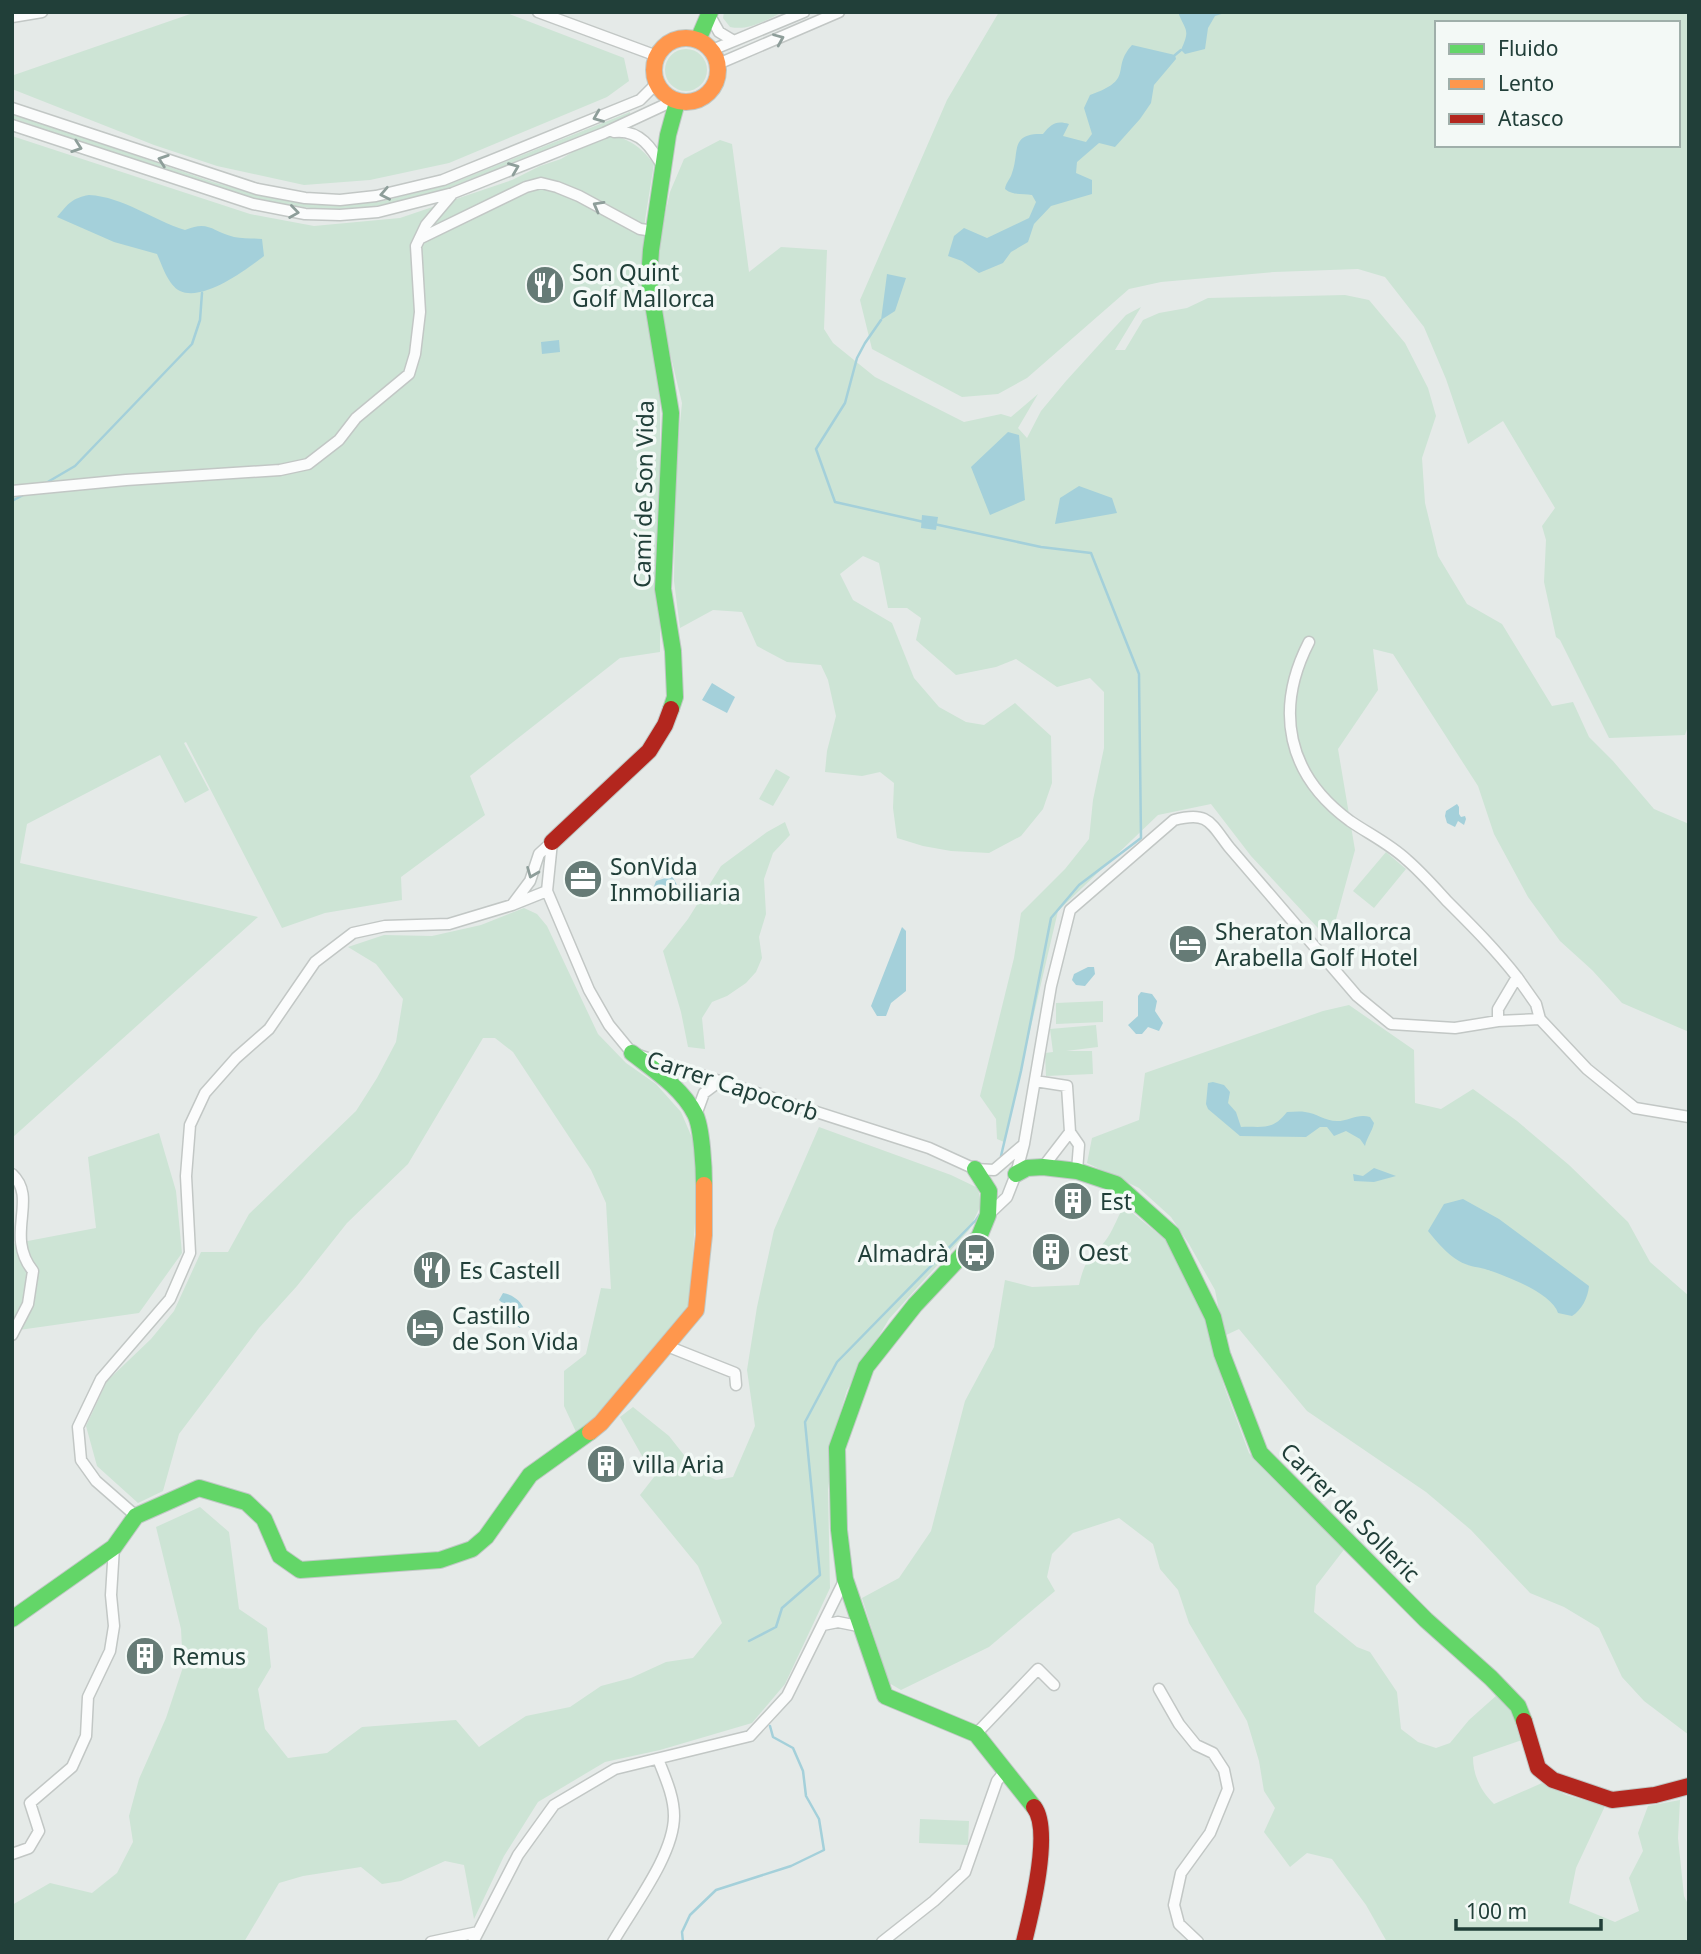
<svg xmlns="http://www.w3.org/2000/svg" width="1701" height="1954" viewBox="0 0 1701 1954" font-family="'Noto Sans',sans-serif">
<rect width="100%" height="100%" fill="#e5eae8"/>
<path fill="#cde4d5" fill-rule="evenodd" d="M196,12H504L624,58L629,81L607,97L449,163L370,180L304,185L217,166L154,145L12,89V73L14,75Z
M724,12H783C766,20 749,31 730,27L723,18Z
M999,12H1689V723L1685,735L1609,738L1560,640L1556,637L1544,582L1546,540L1542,526L1555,508L1503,421L1468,444L1446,379L1424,327L1385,277L1358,269L1274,272L1161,282L1129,289L1027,378L998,394L962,397L872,349L860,300L947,100ZM1437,23H1678V145H1437Z
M665 70a21 21 0 1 1 42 0a21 21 0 1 1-42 0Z
M630,112V115L607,126L428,196L356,210H324L262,201L219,190L12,118V113L213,182L259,195L298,203L345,205L383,201L450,184Z
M613,135C632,141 642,148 654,164L645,220L642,270L660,401V652L620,658L470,776L485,815L401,877L402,900L325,913L282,928L186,742L184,743L209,790L185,803L160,755L27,824L20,863L258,917L12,1138V136L250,214L314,226L400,218L512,180L540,166L561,159L581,147Z
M720,140L732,144L749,272L781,247L827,250L824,329L833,343L875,377L964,422L1001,414L1011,417L1038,394L1018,428L1027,438L1041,411L1066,381L1126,315L1141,307L1115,350H1125L1143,320L1159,313L1187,308L1208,298L1345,295L1369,300L1405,343L1428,388L1436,416L1422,458L1425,503L1438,556L1467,604L1502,624L1552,706L1573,702L1589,737L1613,761L1654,809L1689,824V1032L1622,1003L1592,970L1560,941L1528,897L1494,834L1478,786L1393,654L1373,649L1378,690L1338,749L1355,850L1330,941L1251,856L1211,804L1158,815L1058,911L1004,1142L997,1139L996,1119L980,1096L1014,958L1021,913L1065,869L1089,839L1093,800L1104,748V692L1090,678L1057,687L1016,659L996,667L956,675L916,640L921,618L907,608H888L879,563L863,556L840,574L853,600L892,623L914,678L939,707L966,722L984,725L1015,703L1051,736L1052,783L1043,809L1021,836L989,853L951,851L923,846L897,838L893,808L894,783L880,772L862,776L825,772L827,751L836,716L828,680L821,665L787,662L757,646L742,612L713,610L680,628L674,581L676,465L682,403L664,328L657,278V252L670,192L684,159Z
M776,769L790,777L773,806L759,799Z
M785,822L790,835L773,853L764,879L766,914L759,937L762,958L756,972L746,983L727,996L712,1002L702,1018L705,1049L688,1047L681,1012L663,951L688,919L721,866L767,832Z
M1386,852L1406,869L1374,908L1353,891Z
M524,908L537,914L547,926L598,1034L626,1063L656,1084L681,1112L693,1140L697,1195L689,1306L600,1418L577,1434L564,1406V1371L586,1354L601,1288L611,1289L606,1203L591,1170L513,1052L495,1038H483L408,1164L347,1223L297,1286L259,1328L179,1434L163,1491L138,1503L97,1466L86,1426L107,1381L151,1339L174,1311L201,1252H228L249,1214L356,1111L377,1078L396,1042L403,999L376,964L348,947L384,935L432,936L481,925Z
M1103,1001V1022L1056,1024V1003Z
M1349,1005L1414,1050L1415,1103L1441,1109L1473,1089L1517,1121L1569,1165L1628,1222L1650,1262L1689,1296V1735L1644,1701L1622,1677L1599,1628L1564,1607L1530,1593L1471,1530L1426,1492L1307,1411L1239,1329L1224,1336L1215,1290L1189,1244L1171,1217L1139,1188L1087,1163L1092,1138L1139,1120L1145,1073L1323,1011Z
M1096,1025L1098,1047L1066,1051H1092L1093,1074L1046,1076L1045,1053L1053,1052L1050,1029Z
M819,1127L951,1175L978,1188L981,1205L969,1230L889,1319L847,1390L835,1430L828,1490L830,1588L785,1684L752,1723L660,1750L605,1762L538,1802L504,1856L474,1919L464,1865L445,1861L401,1881L382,1884L361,1867L303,1876L279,1883L244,1942H12V1905L50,1883L92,1893L117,1873L133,1842L129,1816L139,1779L166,1718L183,1667L181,1629L156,1527L200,1507L229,1532L239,1609L267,1628L271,1667L258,1689L265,1729L288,1758L327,1753L362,1727L456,1720L479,1747L526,1716L570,1707L601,1686L631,1678L666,1662L693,1658L722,1623L698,1566L640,1495L654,1477L620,1417L633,1407L669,1436L695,1469L716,1480L733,1477L755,1426L747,1370L757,1307L774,1230Z
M159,1133L176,1191L182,1253L139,1313L12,1331V1244L96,1228L88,1157Z
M1124,1206L1167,1241L1198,1296L1224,1386L1249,1453L1346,1547L1316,1586L1314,1612L1357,1647L1370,1652L1397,1692L1401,1729L1418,1742L1436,1748L1450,1743L1469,1720L1497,1695L1515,1712L1522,1740L1473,1757C1473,1776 1481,1791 1494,1804L1542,1783L1566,1795L1605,1806L1576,1868L1569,1903L1615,1922L1639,1911L1629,1878L1643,1851L1638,1833L1648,1806L1680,1800L1678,1838L1684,1896L1689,1906V1942H1387L1366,1905L1332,1859L1307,1853L1290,1867L1264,1832L1275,1808L1264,1791L1259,1761L1247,1721L1189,1623L1178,1590L1160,1569L1153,1544L1119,1518L1073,1533L1052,1554L1047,1577L1055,1591L989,1647L901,1690L889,1683L862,1598L899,1578L931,1531L965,1401L994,1347L1005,1280L1032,1287L1079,1285C1086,1254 1093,1259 1108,1237C1114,1228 1118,1216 1124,1206Z
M920,1819L969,1821L968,1845L919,1843Z"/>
<path fill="#a4d0da" d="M1178,12H1228L1215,16L1208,28L1205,49L1185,54L1181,50C1191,28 1185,31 1178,12Z
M1132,45L1175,55L1176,59L1154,85L1151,103L1140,119L1115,147L1099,143L1077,162L1076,173L1092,180V194L1051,206L1034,224L1028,242L1011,252L1003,263L979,273L962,261L948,256L954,236L964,228L987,238L1029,218L1036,202L1032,195C1023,193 1013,196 1005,189C1006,182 1010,180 1012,173C1020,152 1009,133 1043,134C1051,124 1056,120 1069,124L1063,136L1086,142L1092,134L1084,108L1090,95C1136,79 1110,69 1132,45Z
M89,195C124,197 152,220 185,230C209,220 211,231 234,237C243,239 253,238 262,239L264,256C246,270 203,302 180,291C168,285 162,265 157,254L114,242L57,217C68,204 72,198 89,195Z
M887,274L906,278L895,311L881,320Z
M559,340L560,352L542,354L541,342Z
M1008,432L1019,435L1025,500L990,515L971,467Z
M1079,486L1112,498L1117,513L1055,524L1060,498Z
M922,515L938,517L936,530L921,528Z
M712,683L735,697L727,713L702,700Z
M1457,804L1459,807V814L1461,817L1465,816L1466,819L1464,825L1458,821L1455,827L1447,823L1445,816L1446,811Z
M672,876L677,885L659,891L653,889L656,881Z
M902,927L906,931V991L891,1003L886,1016H877L871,1006Z
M1088,967H1094L1095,974L1085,986L1076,985L1072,980L1074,974Z
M1141,992L1152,994L1157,1001L1155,1011L1163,1023L1159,1031L1148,1027L1142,1034H1136L1128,1025L1138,1016V996Z
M1213,1082L1224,1085L1230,1092L1228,1103L1236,1112L1241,1127C1264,1126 1272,1131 1287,1112C1293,1112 1299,1111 1305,1112C1316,1113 1325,1121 1337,1121C1349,1121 1358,1113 1370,1117L1374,1123C1372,1132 1367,1137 1365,1146L1360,1139L1346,1131L1334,1136L1327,1127H1320L1306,1137L1240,1136L1208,1109L1206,1104L1208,1083Z
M1374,1168L1396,1176L1374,1182L1354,1181L1353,1174L1363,1176Z
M1463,1199L1499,1219L1589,1286C1588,1297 1582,1310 1572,1316L1558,1313C1552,1293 1504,1275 1485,1269C1477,1267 1467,1266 1459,1261C1446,1253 1438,1243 1428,1231L1444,1204Z
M503,1293C515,1295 526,1305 526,1318L520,1328L514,1324L515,1315L499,1300Z"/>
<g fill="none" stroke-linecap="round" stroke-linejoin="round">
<path stroke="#a4d0da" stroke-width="2.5" d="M1175,55L1181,50
M881,320L865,343L857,358L845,403L816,449L835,502L924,522
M46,483L75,466L192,344L200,320L202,293
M12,501L25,494
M934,524L1041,547L1091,553L1139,674L1141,838L1079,885L1051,918L1021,1071L1001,1156
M749,1641L776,1627L782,1608L820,1575L805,1422L837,1362L976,1220L982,1211
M683,1942L682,1932L690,1915L716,1890L791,1866L824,1850L819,1819L806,1796L803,1771L793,1748L773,1737L770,1726"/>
<g stroke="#c2c7c5" stroke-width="13">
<path id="street" d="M538,12L657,56
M709,14L719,32L734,41
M12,17L42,12
M712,50L804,12
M718,64L839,12
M12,108L257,189L305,198L340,200L376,196L443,180L640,100L656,84
M12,125L253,204L305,214L340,215L378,212L453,193L604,133L675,100
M614,132C640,129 652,148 664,169
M421,238L526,187L541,183L557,187L579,196L640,229L654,231
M12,491L126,480L280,470L308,464L339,440L356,418L409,374L415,354L420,312L416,246L426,225L453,193
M1309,642C1274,710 1287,775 1350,821C1369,834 1390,844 1407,860C1422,873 1435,888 1448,902C1472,926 1496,950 1517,977L1498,1009V1021
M552,842L547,891L589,990L609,1025L632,1053L929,1148L975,1169L994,1170L1022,1146
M512,905L530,881L539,854L552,842
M1517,977L1536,1004L1540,1019
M1540,1019L1587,1069L1635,1108L1689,1117
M1035,1081L1067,1086L1070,1132L1043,1167
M696,1115L704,1093L720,1081
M1070,1132L1079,1145L1077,1171
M12,1174C39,1199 4,1235 33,1271L28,1304L12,1335
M988,1215L1007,1197L1016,1174L1024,1144L1051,986L1070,910L1174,820C1208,811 1210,822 1229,847L1357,996L1391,1024L1455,1028L1498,1021L1540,1019
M667,1346L735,1373L736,1385
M136,1516L96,1481L81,1460L78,1427L101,1379L170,1299L190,1253L186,1176L190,1125L205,1093L236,1058L269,1029L315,962L353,933L385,926L449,924L512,905L547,891
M823,1625L838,1622L863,1627
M1159,1689L1179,1724L1196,1745L1213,1753L1224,1770L1228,1789L1210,1833L1181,1873L1174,1905L1179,1924L1198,1942
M976,1734L1038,1669L1054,1685
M12,1854L29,1848L39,1831L30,1803L72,1767L86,1736L88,1697L110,1651L114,1626L111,1595L114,1547
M431,1942L478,1932
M473,1942L518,1855L554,1805L615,1769L750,1736L787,1696L845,1579
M613,1942C633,1907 674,1855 674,1816C674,1796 665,1777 658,1759
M882,1942L934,1901L965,1872L997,1781L1006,1770"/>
</g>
<g stroke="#c0c8c5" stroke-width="18">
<path id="fast" d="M698,40L710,12
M671,709L675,697L673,651L663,589L671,413L649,280L651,250L668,135L677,102
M632,1053C654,1070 682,1088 695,1114C702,1127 704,1169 704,1185
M975,1169L989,1191L988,1215L979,1237L915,1305L866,1367L837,1448L839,1530L845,1579L885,1696L976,1734L1034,1807
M1016,1174L1027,1168L1043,1167L1077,1171L1116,1184L1172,1234L1213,1317L1222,1354L1260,1453L1426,1620L1491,1678L1518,1706L1524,1721
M12,1619L114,1547L136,1516L199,1488L246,1502L264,1519L280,1556L300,1570L440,1560L472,1549L486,1537L530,1475L590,1432"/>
</g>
<g stroke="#c0c8c5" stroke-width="18">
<path id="slow" d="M654 70a32 32 0 1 1 64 0a32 32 0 1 1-64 0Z
M590,1432L601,1423L696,1310L704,1235V1185"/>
</g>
<g stroke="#c0c8c5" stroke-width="18">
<path id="jam" d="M552,842L649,751L665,725L671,709
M1524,1721L1538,1768L1553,1780L1612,1800L1655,1795L1689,1786
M1024,1942C1031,1914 1052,1830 1034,1807"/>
</g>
<use href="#street" stroke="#fbfcfc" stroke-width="10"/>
<use href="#fast" stroke="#63d668" stroke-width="16"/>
<use href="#slow" stroke="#ff974d" stroke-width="16"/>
<use href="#jam" stroke="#b3261e" stroke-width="16"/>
</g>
<defs><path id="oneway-chevron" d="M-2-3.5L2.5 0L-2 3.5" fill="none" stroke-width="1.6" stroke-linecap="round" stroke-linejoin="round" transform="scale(1.75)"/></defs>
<g stroke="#8e9e9a">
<use href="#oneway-chevron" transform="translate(779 39) rotate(-23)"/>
<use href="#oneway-chevron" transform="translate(598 117) rotate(158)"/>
<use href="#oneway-chevron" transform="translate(77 147) rotate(19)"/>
<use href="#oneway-chevron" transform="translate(163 160) rotate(-161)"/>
<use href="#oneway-chevron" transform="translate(514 168) rotate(-22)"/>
<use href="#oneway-chevron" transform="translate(385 194) rotate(169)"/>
<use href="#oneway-chevron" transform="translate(598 206) rotate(-151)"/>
<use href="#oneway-chevron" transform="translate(294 212) rotate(8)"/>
<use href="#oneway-chevron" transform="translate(532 873) rotate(112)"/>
</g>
<defs>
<g id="restaurant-disc" transform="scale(2.0125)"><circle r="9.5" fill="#667b76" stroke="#f3f9f6"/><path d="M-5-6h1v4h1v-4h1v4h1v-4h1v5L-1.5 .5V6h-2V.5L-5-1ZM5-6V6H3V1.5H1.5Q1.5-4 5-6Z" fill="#fff"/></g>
<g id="office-disc" transform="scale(2.0125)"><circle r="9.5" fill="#667b76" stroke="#f3f9f6"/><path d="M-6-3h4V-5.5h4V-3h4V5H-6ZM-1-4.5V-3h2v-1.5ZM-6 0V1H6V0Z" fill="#fff"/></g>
<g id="hotel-disc" transform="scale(2.0125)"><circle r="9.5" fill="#667b76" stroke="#f3f9f6"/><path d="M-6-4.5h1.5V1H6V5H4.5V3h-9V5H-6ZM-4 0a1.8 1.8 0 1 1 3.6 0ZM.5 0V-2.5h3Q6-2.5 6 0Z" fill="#fff"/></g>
<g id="building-disc" transform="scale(2.0125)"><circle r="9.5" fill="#667b76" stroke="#f3f9f6"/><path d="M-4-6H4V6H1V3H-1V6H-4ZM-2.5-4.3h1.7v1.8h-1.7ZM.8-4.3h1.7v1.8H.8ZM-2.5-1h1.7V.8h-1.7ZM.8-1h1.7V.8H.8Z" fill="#fff"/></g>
<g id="bus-disc" transform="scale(2.0125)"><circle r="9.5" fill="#667b76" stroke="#f3f9f6"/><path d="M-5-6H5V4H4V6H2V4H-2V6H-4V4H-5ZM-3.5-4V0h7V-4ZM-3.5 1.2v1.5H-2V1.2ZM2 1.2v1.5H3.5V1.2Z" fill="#fff"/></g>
</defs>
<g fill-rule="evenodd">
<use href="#restaurant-disc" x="545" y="285"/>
<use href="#office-disc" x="583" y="879"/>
<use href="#hotel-disc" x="1188" y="944"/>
<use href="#building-disc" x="1073" y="1201"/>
<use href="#building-disc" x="1051" y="1252"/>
<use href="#bus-disc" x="976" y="1253"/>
<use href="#restaurant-disc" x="432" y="1270"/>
<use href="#hotel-disc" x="425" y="1328"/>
<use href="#building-disc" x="606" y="1464"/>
<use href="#building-disc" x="145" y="1656"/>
</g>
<g text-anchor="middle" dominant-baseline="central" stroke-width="7" stroke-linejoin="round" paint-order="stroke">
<g font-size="23" fill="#213f39" stroke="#f3f9f6" text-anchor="start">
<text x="572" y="272">Son Quint<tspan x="572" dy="26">Golf Mallorca</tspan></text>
<text x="610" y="866">SonVida<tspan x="610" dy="26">Inmobiliaria</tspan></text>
<text x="1215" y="931">Sheraton Mallorca<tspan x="1215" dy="26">Arabella Golf Hotel</tspan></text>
<text x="1100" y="1201">Est</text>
<text x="1078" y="1252">Oest</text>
<text x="949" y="1253" text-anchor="end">Almadrà</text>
<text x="459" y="1270">Es Castell</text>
<text x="452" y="1315">Castillo<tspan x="452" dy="26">de Son Vida</tspan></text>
<text x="633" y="1464">villa Aria</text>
<text x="172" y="1656">Remus</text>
</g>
<g font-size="23" fill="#213f39" stroke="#f3f9f6">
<text transform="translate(643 494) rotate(-89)">Camí de Son Vida</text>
<text transform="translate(733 1085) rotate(18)">Carrer Capocorb</text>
<text transform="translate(1351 1512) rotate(45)">Carrer de Solleric</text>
</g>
</g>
<rect width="1701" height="1954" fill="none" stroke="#213f39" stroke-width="28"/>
<rect x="1435" y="21" width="245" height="126" fill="#f3f9f6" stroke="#9fafaa" stroke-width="2"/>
<rect x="1449" y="44" width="35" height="10" fill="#63d668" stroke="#9fafaa" stroke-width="2"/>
<text x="1498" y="56" font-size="21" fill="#213f39">Fluido</text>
<rect x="1449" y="79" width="35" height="10" fill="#ff974d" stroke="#9fafaa" stroke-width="2"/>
<text x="1498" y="91" font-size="21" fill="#213f39">Lento</text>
<rect x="1449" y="114" width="35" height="10" fill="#b3261e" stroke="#9fafaa" stroke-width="2"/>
<text x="1498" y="126" font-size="21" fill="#213f39">Atasco</text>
<path d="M1456 1919v10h145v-10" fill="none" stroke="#213f39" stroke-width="3.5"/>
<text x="1466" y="1919" font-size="21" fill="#213f39" stroke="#f3f9f6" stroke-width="5" paint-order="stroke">100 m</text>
</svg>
